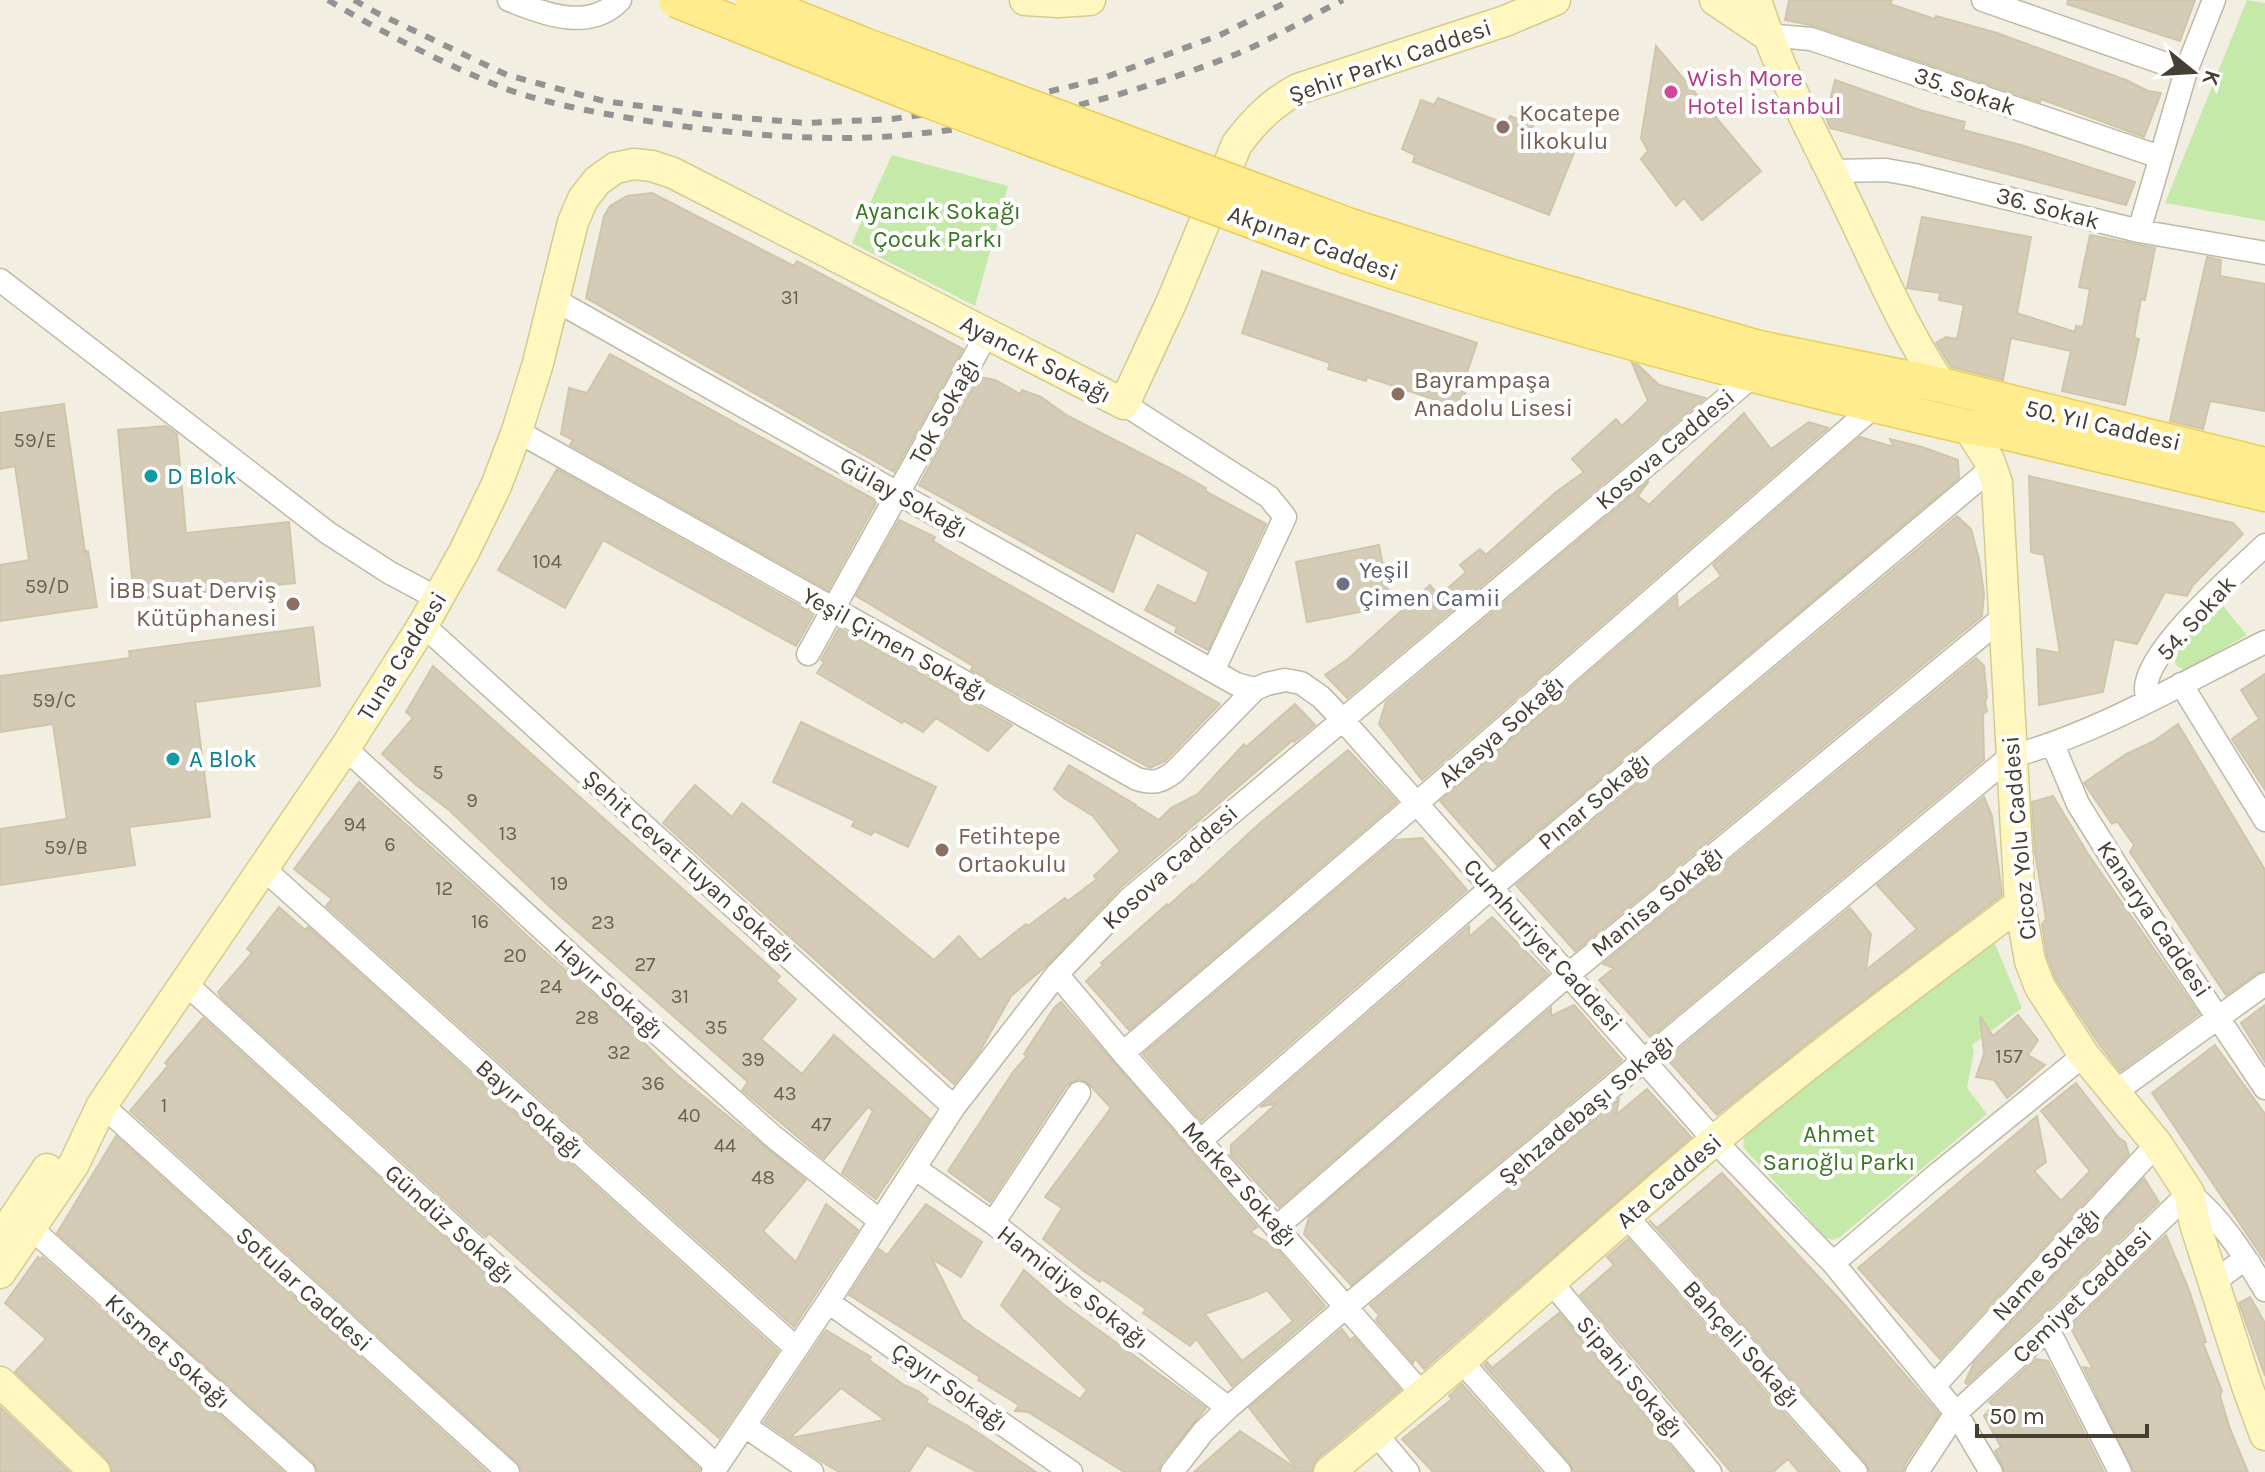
<svg xmlns="http://www.w3.org/2000/svg" width="2265" height="1472" viewBox="0 0 2265 1472" font-family="Karla,sans-serif">
<rect width="100%" height="100%" fill="#f2efe2"/>
<path fill="#c4e9a8" d="M2247,0L2265,3V221L2165,203Z
M892,155L1008,186L975,306L852,243Z
M2223,606L2247,635L2185,671L2175,664C2178,640 2206,622 2223,606Z
M1990,940L1995,944L2022,1008L1972,1045L1974,1052L1967,1088L1987,1114L1840,1237L1833,1240L1826,1238L1743,1147L1744,1135L1984,942Z"/>
<path fill="#d4ccb7" stroke="#cfc5aa" stroke-width="2" fill-rule="evenodd" d="M1789,0H1892L1890,4L1935,19L1936,16L1997,33L2126,80L2148,91L2161,93L2144,137L2041,99L2040,102L1815,26L1785,20Z
M2068,0H2195L2180,41L2067,4Z
M1656,46L1761,171L1702,220L1684,198L1676,206L1641,159L1648,151L1641,138Z
M1835,80L1920,110L1965,122L1963,130L2021,145L2135,182L2126,205L1830,128L1826,117Z
M1438,98L1506,124L1510,116L1533,125L1530,133L1575,150L1549,215L1413,162L1415,155L1402,149L1421,100L1434,105Z
M652,193L794,266L797,261L963,349L894,472L586,298L604,216L610,206L627,196Z
M1922,217L2031,237L2017,313L2075,332L2076,326L2083,327L2090,289L2079,287L2090,235L2155,248L2145,300L2141,299L2134,338L2139,339L2125,405L2062,391L2071,351L2011,338L2003,380L1951,367L1936,343L1946,337L1957,339L1964,305L1939,300L1940,293L1907,288Z
M2207,257L2221,260L2220,276L2265,284V411L2210,401L2203,429L2170,421Z
M1262,271L1477,343L1467,373L1471,375L1460,408L1367,377L1366,381L1328,369L1330,363L1242,333Z
M610,354L877,501L828,590L570,445L573,440L561,434L569,388L587,393Z
M1632,363L1638,365L1659,385L1705,398L1347,698L1325,675L1348,659L1430,585L1439,596L1466,572L1460,565L1480,549L1486,555L1556,492L1584,472L1572,459L1616,419L1622,426L1648,401Z
M979,377L995,380L1020,394L1022,390L1041,397L1068,416L1179,473L1206,488L1205,491L1266,524L1208,650L1175,632L1177,627L1145,610L1158,585L1196,604L1209,572L1136,532L1113,592L919,485Z
M64,404L85,552L88,551L97,607L0,621V565L29,560L15,466L0,469V413Z
M1744,413L1771,449L1809,422L1828,428L1422,780L1379,724L1386,702L1649,481L1638,496L1649,505Z
M166,426L177,434L186,533L289,522L295,583L134,599L118,430Z
M1860,437L1894,447L1890,439L1922,447L1958,460L1959,478L1497,865L1440,801L1677,596L1678,609L1721,576L1713,565Z
M557,469L814,614L796,646L603,540L565,608L498,570Z
M2029,476L2233,523L2243,534L2193,585L2187,596L2165,592L2137,644L2114,639L2103,692L2039,705L2037,649L2060,653L2044,555L2031,552Z
M1957,516L1971,529L1979,559L1984,594L1982,616L1575,951L1516,885Z
M899,520L935,537L933,541L958,556L1220,704L1165,761L1150,768L971,670L973,666L856,596Z
M1379,545L1391,606L1307,622L1296,562Z
M313,627L320,686L195,702L210,817L129,827L135,865L0,885V829L67,819L53,724L0,732V676L130,658L129,651Z
M839,628L1012,725L988,751L936,718L923,732L904,721L902,723L817,673L824,662L821,660Z
M1976,658L1984,666L1987,697L1985,702L1987,711L1983,714L1984,760L1650,1037L1599,980L1614,968L1603,964Z
M433,666L780,976L776,981L796,999L761,1039L802,1074L834,1035L930,1119L876,1199L842,1173L873,1111L868,1107L824,1159L742,1090L748,1082L551,908L449,810L415,784L382,754L413,718L406,712Z
M2265,674V790L2232,739L2259,719L2241,690Z
M1295,704L1315,725L1294,742L1293,740L1120,888L1044,968L1011,996L980,1051L954,1084L663,823L695,785L732,817L742,803L934,960L959,936L980,960L1026,924L1028,926L1065,898L1068,901L1097,879L1094,876L1120,851L1093,816L1064,798L1054,789L1069,765L1136,805L1133,808L1138,807L1159,820L1171,808L1198,794L1244,744L1246,747Z
M801,722L936,787L908,847L874,831L871,835L852,826L855,821L773,782Z
M2178,724L2265,870V970L2257,973L2226,995L2130,852L2134,845L2117,821L2112,824L2084,783L2126,754L2154,741Z
M1348,750L1397,802L1129,1030L1086,981L1103,965L1101,963L1167,904L1168,906L1191,885L1190,888L1259,824Z
M359,782L485,896L538,946L645,1040L643,1042L676,1074L806,1180L763,1231L796,1262L826,1204L858,1230L794,1327L326,906L332,899L294,869Z
M2053,796L2088,854L2199,1014L2120,1071L2099,1044L2056,979L2047,956L2042,924L2046,919L2035,853L2032,802Z
M1984,797L1992,816L2002,895L1816,1036L1717,1115L1667,1059L1850,908L1871,934L1866,970L1917,929L1877,885Z
M1422,838L1467,890L1201,1121L1143,1054L1395,840Z
M279,907L305,930L308,927L778,1351L719,1438L489,1233L486,1237L221,997L218,992L252,953L247,949Z
M1492,917L1548,974L1279,1207L1231,1155V1145L1277,1103L1260,1107L1469,926V937Z
M1061,1002L1257,1227L1250,1232L1276,1248L1325,1306L1232,1386L1196,1339L1190,1346L1143,1313L1146,1309L1102,1279L1100,1282L1085,1272L1043,1239L1062,1208L1045,1197L1111,1108L1087,1082L1079,1079L1067,1085L990,1202L948,1171L1013,1072L1027,1056L1024,1054L1054,1008ZM1267,1290L1293,1321L1242,1361L1205,1314L1255,1296Z
M1574,1005L1622,1060L1351,1285L1304,1234L1309,1217L1551,1008V1016Z
M2265,1005V1062L2241,1023Z
M2018,1015L2038,1040L2028,1055L2045,1065L2007,1098L1994,1080L1976,1077L1984,1054L1980,1016L1993,1036Z
M203,1018L700,1469L699,1472H522L517,1462L130,1111L168,1066L165,1063Z
M2215,1045L2265,1114V1261L2152,1093Z
M2076,1083L2119,1138L2125,1142L2129,1154L1940,1359L1858,1268L2037,1116L2046,1162L2034,1171L2061,1201L2090,1171L2041,1111Z
M1647,1089L1691,1137L1424,1369L1415,1358L1413,1363L1376,1320L1379,1315L1370,1305L1619,1099L1616,1115Z
M116,1136L487,1472H318L313,1462L57,1233Z
M1722,1173L1844,1304L1939,1414L1905,1464L1903,1472H1870L1866,1463L1649,1220L1657,1228Z
M2144,1178L2159,1202L2038,1319L1967,1384L1965,1382L1974,1363Z
M926,1204L982,1242L961,1277L932,1259L962,1319L975,1329L1080,1399L1087,1390L1001,1305L1024,1270L1063,1304L1206,1408L1161,1463L1158,1472H1124L1028,1412L1015,1411L1019,1405L978,1380L980,1377L849,1295L879,1249L887,1255Z
M2166,1235L2189,1290L2206,1342L2203,1343L2222,1391L2220,1396L2230,1429L2248,1472H2134L2083,1367L2093,1369L2070,1327Z
M1628,1239L1837,1472H1799L1788,1459L1773,1472H1731L1580,1295L1614,1265L1607,1257Z
M38,1257L40,1260L42,1257L283,1472H112L107,1459L15,1372L46,1339L5,1303Z
M2250,1297L2265,1323V1376L2239,1303Z
M1559,1313L1692,1472H1574L1570,1463L1484,1365L1487,1362L1492,1368Z
M1342,1329L1350,1340L1354,1337L1400,1390L1318,1458L1311,1472H1194L1240,1431L1297,1469L1249,1408Z
M826,1330L871,1357L869,1360L904,1385L918,1391L928,1399L926,1402L968,1426L1036,1472H977L927,1445L909,1472H839L819,1460L764,1422ZM841,1388L885,1420L790,1438Z
M2036,1359L2048,1361L2104,1472H2005L1995,1451L2001,1447L1984,1416L1993,1406L1989,1402Z
M1462,1384L1541,1472H1433L1402,1439L1452,1399L1449,1396Z
M0,1407L69,1472H0Z"/>
<g fill="none" stroke-linecap="round" stroke-linejoin="round">
<g stroke="#beb8a4" stroke-width="25">
<path id="street" d="M509,0C545,14 589,32 620,0
M1983,0L2186,71
M1767,35L1811,39L2160,157
M1832,171L1886,170L1914,175L2139,231L2265,253
M2139,231L2186,71L2214,0
M0,280L328,533L390,573L439,599
M555,300L1213,671L1236,684L1255,689
M1124,404L1269,497L1285,517L1213,671
M517,431L1137,779C1153,784 1161,782 1174,772L1255,689L1267,684L1285,680L1301,683L1321,697L1342,719L1714,1140L1833,1263L1956,1413L1991,1472
M423,625L954,1107
M808,654L987,334
M2181,684L2265,820
M2148,701C2147,697 2146,693 2146,689C2145,651 2237,572 2265,545
M2053,745L2078,804L2123,876L2265,1088
M345,748L600,982L775,1138L880,1221
M264,869L796,1348
M1057,974L1123,1053L1423,1395
M184,982L717,1466
M1123,1053L1416,804L1876,405
M2115,1092L2265,984
M102,1105L508,1472
M1201,1140L1491,888L1992,468
M916,1169L993,1223L1228,1408
M1627,1217L1856,1472
M993,1223L1079,1093
M1278,1226L1569,974L2006,615
M32,1229L304,1472
M1833,1263L1934,1177L2084,1055
M1551,1282L1710,1472
M2214,1282L2238,1264L2249,1263
M828,1302L1071,1472
M2048,1329L2120,1472
M1461,1361L1560,1472
M1935,1385L2157,1144
M745,1426L812,1472
M1376,1434L1408,1472
M713,1472L828,1302L954,1107L1057,974L1129,899L1753,376
M1172,1472L1203,1432L1228,1408L1347,1306L2010,757C2100,732 2182,683 2265,642
M1917,1472L1956,1413L2048,1329L2189,1193C2221,1218 2244,1255 2265,1290"/>
</g>
<g stroke="#d4cb8f" stroke-width="33">
<path id="secondary" d="M1025,0L1058,2L1090,0
M1715,0L1767,35
M1756,0C1778,70 1814,135 1846,201C1876,263 1903,328 1941,385
M1968,427L1989,460L1997,483L2020,904L2030,961L2040,987L2084,1055L2157,1144L2189,1193L2195,1224L2246,1383L2265,1435
M0,1239L47,1169
M0,1273L74,1164L102,1105L345,748L423,625L464,552L496,486L517,431L538,363L573,222L583,199L597,181L615,168L634,164L652,166L673,173L1124,404L1172,301L1237,144C1255,120 1272,103 1298,89L1505,21L1555,0
M0,1382L95,1472
M1329,1472C1461,1366 1584,1249 1714,1141C1813,1058 1917,981 2020,904"/>
</g>
<g stroke="#e9cf59" stroke-width="37">
<path id="primary" d="M1353,227L1505,275L1759,348L1941,385L2265,465
M1346,256C1550,324 1758,379 1968,427L2004,432L2265,494"/>
</g>
<use href="#street" stroke="#fff" stroke-width="22"/>
<use href="#secondary" stroke="#fff7bf" stroke-width="30"/>
<use href="#primary" stroke="#ffec8e" stroke-width="34"/>
<path stroke="#939393" stroke-width="6" stroke-dasharray="10 10" stroke-linecap="butt" d="M328,0C383,33 442,63 501,87C548,105 610,115 660,123C736,134 818,142 895,136C1010,126 1121,99 1229,57C1268,42 1305,19 1343,0
M354,0L377,13L507,75L604,101L706,115L806,123L892,119L996,104L1098,80L1220,35L1291,0"/>
<g stroke="#e9cf59" stroke-width="37" stroke-linecap="butt">
<path id="primary-bridge" d="M676,0L927,100L1346,256
M752,0L864,45L1353,227"/>
</g>
<use href="#primary-bridge" stroke="#ffec8e" stroke-width="34"/>
</g>
<circle fill="#d1479c" stroke="#fff" stroke-width="3" cx="1671" cy="92" r="8"/>
<g fill="#8d6e63" stroke="#fff" stroke-width="3">
<circle cx="1503" cy="127" r="8"/>
<circle cx="1398" cy="394" r="8"/>
<circle cx="293" cy="604" r="8"/>
<circle cx="942" cy="850" r="8"/>
</g>
<g fill="#0f9aa8" stroke="#fff" stroke-width="3">
<circle cx="151" cy="476" r="8"/>
<circle cx="173" cy="759" r="8"/>
</g>
<circle fill="#6b7280" stroke="#fff" stroke-width="3" cx="1343" cy="584" r="8"/>
<g text-anchor="middle" dominant-baseline="central" stroke-width="8" stroke-linejoin="round" paint-order="stroke">
<g font-size="20" fill="#686253">
<text x="790" y="297">31</text>
<text x="35" y="440">59/E</text>
<text x="547" y="561">104</text>
<text x="47" y="586">59/D</text>
<text x="54" y="700">59/C</text>
<text x="438" y="772">5</text>
<text x="472" y="800">9</text>
<text x="355" y="824">94</text>
<text x="508" y="833">13</text>
<text x="390" y="844">6</text>
<text x="66" y="847">59/B</text>
<text x="559" y="883">19</text>
<text x="444" y="888">12</text>
<text x="480" y="921">16</text>
<text x="603" y="922">23</text>
<text x="515" y="955">20</text>
<text x="645" y="964">27</text>
<text x="551" y="986">24</text>
<text x="680" y="996">31</text>
<text x="587" y="1017">28</text>
<text x="716" y="1027">35</text>
<text x="619" y="1052">32</text>
<text x="2009" y="1056">157</text>
<text x="753" y="1059">39</text>
<text x="653" y="1083">36</text>
<text x="785" y="1093">43</text>
<text x="164" y="1105">1</text>
<text x="689" y="1115">40</text>
<text x="821" y="1124">47</text>
<text x="725" y="1145">44</text>
<text x="763" y="1177">48</text>
</g>
<g font-size="24" fill="#443f32" stroke="#fff">
<text transform="translate(1390 61) rotate(-19)">Şehir Parkı Caddesi</text>
<text transform="translate(1965 91) rotate(19)">35. Sokak</text>
<text transform="translate(2048 208) rotate(15)">36. Sokak</text>
<text transform="translate(1313 243) rotate(20)">Akpınar Caddesi</text>
<text transform="translate(1036 359) rotate(27)">Ayancık Sokağı</text>
<text transform="translate(944 411) rotate(-61)">Tok Sokağı</text>
<text transform="translate(2103 425) rotate(13)">50. Yıl Caddesi</text>
<text transform="translate(1665 449) rotate(-40)">Kosova Caddesi</text>
<text transform="translate(904 497) rotate(29)">Gülay Sokağı</text>
<text transform="translate(2196 618) rotate(-48)">54. Sokak</text>
<text transform="translate(895 644) rotate(29)">Yeşil Çimen Sokağı</text>
<text transform="translate(402 656) rotate(-58)">Tuna Caddesi</text>
<text transform="translate(1501 731) rotate(-41)">Akasya Sokağı</text>
<text transform="translate(1594 801) rotate(-40)">Pınar Sokağı</text>
<text transform="translate(2019 838) rotate(-95)">Cicoz Yolu Caddesi</text>
<text transform="translate(689 866) rotate(42)">Şehit Cevat Tuyan Sokağı</text>
<text transform="translate(1170 867) rotate(-42)">Kosova Caddesi</text>
<text transform="translate(1657 901) rotate(-39)">Manisa Sokağı</text>
<text transform="translate(2154 919) rotate(56)">Kanarya Caddesi</text>
<text transform="translate(1543 945) rotate(48)">Cumhuriyet Caddesi</text>
<text transform="translate(609 989) rotate(42)">Hayır Sokağı</text>
<text transform="translate(530 1109) rotate(42)">Bayır Sokağı</text>
<text transform="translate(1586 1109) rotate(-40)">Şehzadebaşı Sokağı</text>
<text transform="translate(1669 1181) rotate(-41)">Ata Caddesi</text>
<text transform="translate(1240 1184) rotate(48)">Merkez Sokağı</text>
<text transform="translate(450 1224) rotate(42)">Gündüz Sokağı</text>
<text transform="translate(2046 1264) rotate(-47)">Name Sokağı</text>
<text transform="translate(1073 1287) rotate(38)">Hamidiye Sokağı</text>
<text transform="translate(304 1289) rotate(42)">Sofular Caddesi</text>
<text transform="translate(2082 1295) rotate(-44)">Cemiyet Caddesi</text>
<text transform="translate(1742 1344) rotate(48)">Bahçeli Sokağı</text>
<text transform="translate(168 1351) rotate(42)">Kısmet Sokağı</text>
<text transform="translate(1630 1377) rotate(50)">Sipahi Sokağı</text>
<text transform="translate(950 1387) rotate(35)">Çayır Sokağı</text>
</g>
<g font-size="24" fill="#b23c85" stroke="#fff" text-anchor="start">
<text x="1687" y="78">Wish More<tspan x="1687" dy="28">Hotel İstanbul</tspan></text>
</g>
<g font-size="24" fill="#785e54" stroke="#fff" text-anchor="start">
<text x="1519" y="113">Kocatepe<tspan x="1519" dy="28">İlkokulu</tspan></text>
<text x="1414" y="380">Bayrampaşa<tspan x="1414" dy="28">Anadolu Lisesi</tspan></text>
<text x="277" y="590" text-anchor="end">İBB Suat Derviş<tspan x="277" dy="28">Kütüphanesi</tspan></text>
<text x="958" y="836">Fetihtepe<tspan x="958" dy="28">Ortaokulu</tspan></text>
</g>
<g font-size="24" fill="#397724" stroke="#fff">
<text x="938" y="211">Ayancık Sokağı<tspan x="938" dy="28">Çocuk Parkı</tspan></text>
<text x="1839" y="1134">Ahmet<tspan x="1839" dy="28">Sarıoğlu Parkı</tspan></text>
</g>
<g font-size="24" fill="#0d838f" stroke="#fff" text-anchor="start">
<text x="167" y="476">D Blok</text>
<text x="189" y="759">A Blok</text>
</g>
<g font-size="24" fill="#5b616d" stroke="#fff" text-anchor="start">
<text x="1359" y="570">Yeşil<tspan x="1359" dy="28">Çimen Camii</tspan></text>
</g>
</g>
<g transform="translate(2193 72) rotate(108)" stroke="#ffffff" stroke-width="6" paint-order="stroke">
<path d="M0-6L14 30L0 20L-14 30Z" fill="#443f32"/>
<text y="-12" font-size="22" font-weight="bold" text-anchor="middle" fill="#443f32">K</text>
</g>
<path d="M1977 1424v12h170v-12" fill="none" stroke="#443f32" stroke-width="4"/>
<text x="1989" y="1424" font-size="24" fill="#443f32" stroke="#ffffff" stroke-width="6" paint-order="stroke">50 m</text>
</svg>
